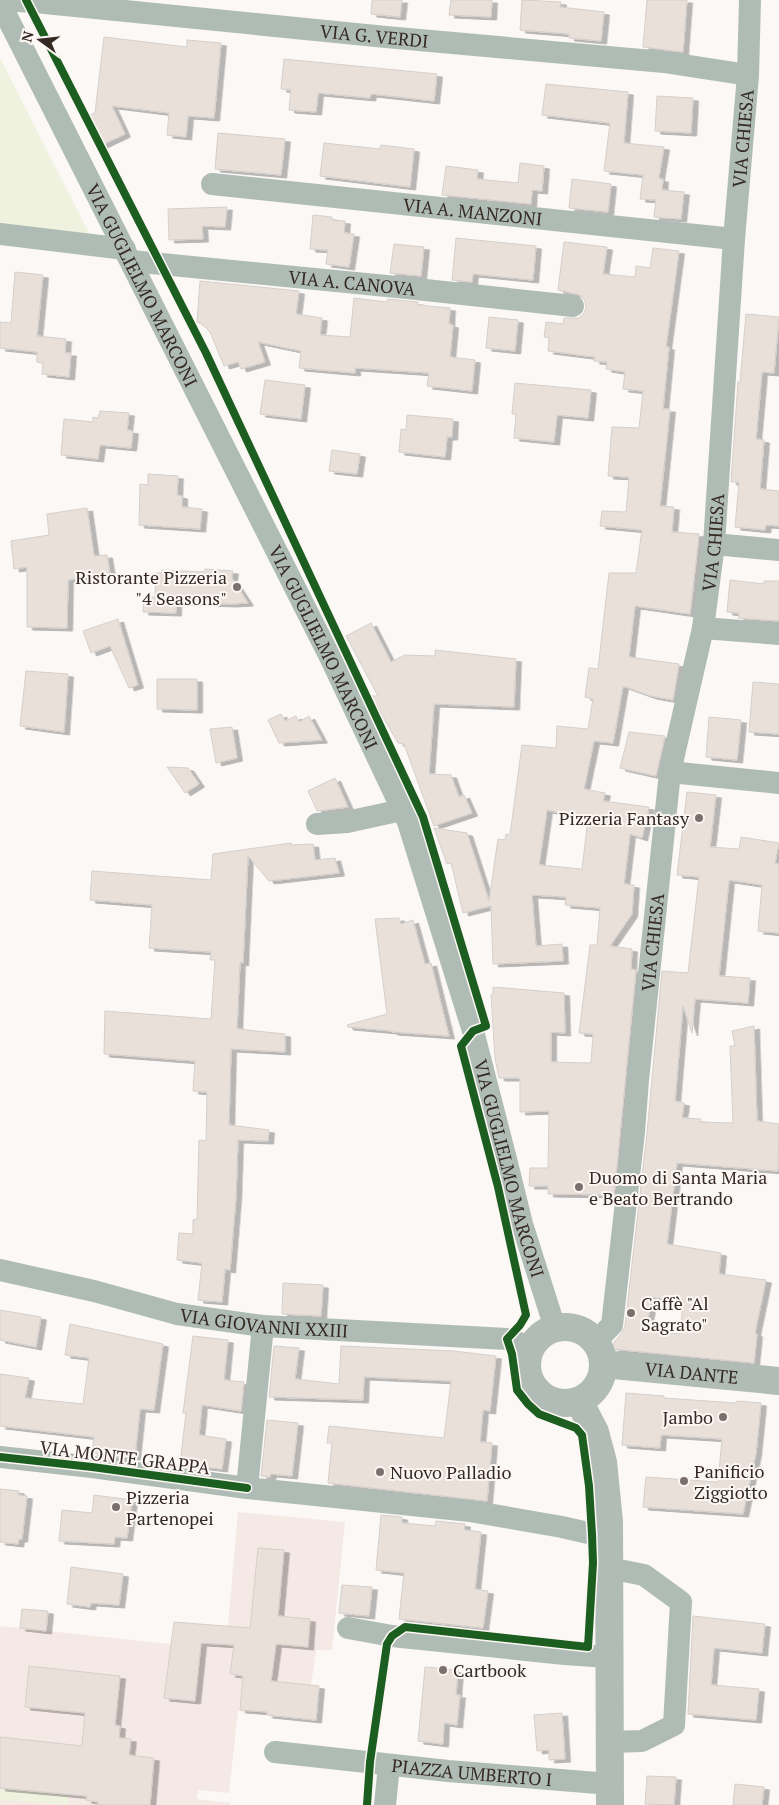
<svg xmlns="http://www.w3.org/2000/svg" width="779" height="1805" viewBox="0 0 779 1805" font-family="'PT Serif',serif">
<defs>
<filter id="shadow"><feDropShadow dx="5.5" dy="3" stdDeviation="0" flood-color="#0004"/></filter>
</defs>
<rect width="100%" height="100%" fill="#fbf8f6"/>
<path fill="#f4e9e5" d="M238,1512L345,1522L332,1650H316L311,1685L319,1686L316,1720L238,1711L229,1793L198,1790L197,1799L230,1803V1805H0V1626L170,1644L173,1636L174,1622L228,1626Z"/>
<path fill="#eff2df" d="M0,58L91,237L0,227Z
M0,1789L68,1796V1805L0,1800Z"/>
<path fill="#e9e0d9" stroke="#d5cfcb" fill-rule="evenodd" filter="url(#shadow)" d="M372,0H402L400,17L371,14Z
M451,0H492L491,17L449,15Z
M522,0L561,2L560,7L604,12L601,41L569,38V34L520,30Z
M647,0H687L683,52L643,47Z
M104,37L187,47V40L221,43L214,118L188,116L186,137L167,135L169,113L112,106L125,134L102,145L88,116L95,113Z
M284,59L437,74L434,101L371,94L370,98L318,93L316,112L289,110L291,90L281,89Z
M546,84L628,92L624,143L664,147L659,177L660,179H663L662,190L684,192L681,219L654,217L656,200L640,199L643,175L604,171L610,123L542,115Z
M657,96L693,98L691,133L655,131Z
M218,133L285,139L281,175L215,169Z
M324,143L380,149L381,145L414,149L410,187L320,176Z
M520,163L544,166L542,191L532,190L531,204L442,195L446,166L478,170L477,179L518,183Z
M572,179L611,184L608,212L569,208Z
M227,207L225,227L202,226L203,239L169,240L168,209Z
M313,215L332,217V220L345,221L344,233L354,234L349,267L326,264L328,250L310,249Z
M456,238L536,246L533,280L473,274L472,282L452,280Z
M564,242L607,247L603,274L635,277L636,266L650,268L653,248L679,251L666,347H669L663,409H670L660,506L674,507L672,532L699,534L690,614L635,606L629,657L679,664L673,700L651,696L623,686L613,743L594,741L584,789L605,793L603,801L649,807L642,838L630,834L624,884L634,885L632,914L610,946L632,949L631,969L636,970L614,1195L548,1194V1186H529L530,1168H548L549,1111L520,1112V1078H499L495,1058L491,995H493V987L564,993L565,1033L551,1032V1062L591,1063L593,1034L579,1033L590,945H597L600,908L565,905L566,897L532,895L536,946L562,944L563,961L493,964L491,906L463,913L451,863L447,864L434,828L467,833L489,901L498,839L505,840L506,834L510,835L522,745L556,748L557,726L588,729L593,699L585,697L589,668L598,669L609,573H636L642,530L600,526L602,511L626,512L629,477L608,476L612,427L639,428L643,391L623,389L625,372L606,369L607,362L594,361L595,357L548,351L549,338L544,337L546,322L563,324L564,318H579L584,313L586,308L585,301L580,295L558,290ZM547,810L588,819L582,869L539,865Z
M394,244L424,247L421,276L390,273Z
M15,272L43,275L37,336L66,339L65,353H71L69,377L42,374L43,363L37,362V352L0,348V322L11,323Z
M200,281L299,291L296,314L322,318L320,335L350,337L354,298L387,302L388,299L418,302V305L450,308L449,324L453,325L450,357L475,360L472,391L427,386L429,373L355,368V373L299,368L301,351L258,342L265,362L241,369L238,362L224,366L210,332L202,324L197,322Z
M746,314L779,317L774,373L762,372L756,439L764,440L760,489L779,491V526L766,525L765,530L735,527L739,482H731L738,382H740Z
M489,317L518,320L515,351L486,348Z
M265,380L305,385L301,419L260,414Z
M515,383L591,390L588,418L557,415L554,442L514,438L516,414H512Z
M100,411L129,413L127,430L133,431L131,448L100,445L98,459L61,455L64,419L93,422V417L98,418Z
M407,415L453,419L452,437H447L445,457L399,452L401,429L406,430Z
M332,450L360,454L357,474L329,471Z
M148,474L178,476L177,495L182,496V507L202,509L200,529L139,525L140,484L148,485Z
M87,508L94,556L107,555L110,574L68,580L67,628L27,627V567L14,569L11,541L49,535L47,514Z
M205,569L233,571L232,578L248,603L231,604L176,602V613L143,612L144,597H155L156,573H162V570L204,572Z
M730,580L764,584V581H779V621L738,618L739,613L727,612Z
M118,619L138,685L129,688L110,646L91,653L83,631Z
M371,623L391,662L405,655L435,656V650L516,659L514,707L434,704L429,774L451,775L459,797L464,795L472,813L434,826L404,744L398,743L371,696H378L346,636Z
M26,671L68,674L64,732L20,726Z
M157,679H197V710L157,709Z
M753,682L779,684V734L749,732Z
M281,714L285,721L296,716L299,722L309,716L322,740L279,743L268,720Z
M709,717L741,720L737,760L706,757Z
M232,727L237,758L216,763L210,729Z
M629,732L665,736L656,776L620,768Z
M167,767L188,768L199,784L185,793Z
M335,778L348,807L317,811L308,791Z
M687,792L716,795L710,847L739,849L741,837L779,843L775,863L779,864V933L758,931L762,885L729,880L719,976L750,978L748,1003L695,999L692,1033L683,1006L675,1101L684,1103L682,1118L701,1119L700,1122L733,1123L730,1046H735L732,1031L754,1026L757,1121L779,1124L778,1171L677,1163L667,1244L721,1253L719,1274L766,1280L755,1333L757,1334L754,1363L613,1349L614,1342L621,1334L625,1326L647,1133L662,971L688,973L699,877L677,875ZM652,1297L683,1303L680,1334L646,1330Z
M291,843V845L313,844L315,860L335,858L339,873L269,881L248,856L243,963L240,962L237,1029L285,1034V1052L231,1049L229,1125L269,1130L268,1141L238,1140L236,1197L230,1270L225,1269L222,1302L198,1300L202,1263L177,1260L179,1233L193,1234V1220L197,1219L199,1140L206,1141L207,1092L193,1091L195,1061L104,1054L105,1011L211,1019L215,960H210L211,952L149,948L152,905L90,900L92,871L211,880L213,854Z
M399,918L401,924L413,920L425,964L431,963L449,1036L392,1032V1031L348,1027L347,1025L387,1014L375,919Z
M283,1283L323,1285L321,1316L282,1314Z
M0,1310L41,1317L36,1347L0,1340Z
M70,1324L163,1344L154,1410L140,1409L135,1457H119L92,1453L94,1437L0,1426V1374L29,1378L25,1398L83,1404L89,1358L65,1355Z
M193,1336L228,1340L224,1380L244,1382L241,1411L202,1405L199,1435L226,1439L222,1469L180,1464L186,1413H183Z
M274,1346L299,1348L295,1379L339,1384L341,1346L454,1351L496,1356L490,1411L483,1410L480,1442L492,1443L487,1501L328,1483L332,1443H327L329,1426L444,1438L451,1381L364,1377L363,1400L269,1397Z
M626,1393L664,1396V1398L736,1403L737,1401L761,1403L756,1453L743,1514L643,1507L646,1477L718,1482L722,1439L661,1435L660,1448L622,1445Z
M267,1420L298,1423L292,1476L271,1474L270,1477L261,1476Z
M0,1489L19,1491L18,1495L27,1496L22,1539H19L18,1544L0,1542Z
M94,1495L132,1500L127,1538L115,1537L114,1544L59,1541L62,1510L92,1513Z
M381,1515L402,1517V1523L435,1526L436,1521L465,1524L464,1530L481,1532L475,1589L488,1591L483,1628L399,1619L404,1573L376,1570Z
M258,1548L284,1550L278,1616L310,1619L308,1647L276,1644L271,1681L319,1686L316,1720L267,1715V1712L240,1710L243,1676L230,1674L234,1645L201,1643L195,1701L164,1698L174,1622L250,1628Z
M71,1567L123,1574L119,1605L91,1603L90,1607L67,1604Z
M342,1585L372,1587L369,1616L339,1613Z
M22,1609L48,1611L46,1631L20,1628Z
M693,1616L765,1624L762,1653L714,1648L711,1685L759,1689L756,1720L688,1714Z
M29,1666L120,1676L115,1725L120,1726L119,1738L131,1739L129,1755L154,1758L150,1805H98V1802L86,1800L87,1796L0,1788V1737L82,1746L85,1713L25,1707Z
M425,1667L458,1670L456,1695H460L457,1725L444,1723L443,1744L418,1741Z
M562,1713L565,1759L549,1760V1750L537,1751L534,1715Z
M647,1776L676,1777L674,1805L645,1804Z
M735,1784L764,1787L762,1805H733Z"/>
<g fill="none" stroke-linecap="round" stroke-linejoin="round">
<g stroke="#afbcb5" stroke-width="22">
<path id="s1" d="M0,0L35,2L386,37L664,62L748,75"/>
<path id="s2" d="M0,3L331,659L408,822L473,1031L506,1159L522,1224L555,1328"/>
<path id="s3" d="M212,184L734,239"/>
<path d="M0,234L125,249"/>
<path id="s4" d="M131,261L407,288L573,306"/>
<path d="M714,544L779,550"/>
<path d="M703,628L779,634"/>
<path d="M670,772L779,783"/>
<path d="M317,824L347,822L402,810"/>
<path id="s5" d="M0,1270L94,1291L177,1314L263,1326L507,1339L531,1347"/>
<path id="s6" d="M595,1342L612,1325L634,1132L638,1080L670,772L703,628L714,544L734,239L748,75L750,0"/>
<path d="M0,1457L92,1467L247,1488L470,1511L562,1527L610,1538"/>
<path d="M247,1488L263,1326"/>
<path d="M609,1568L644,1575L681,1602L674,1725L642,1741L610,1742"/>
<path d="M348,1628L392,1636L565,1654L608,1657"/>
<path id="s7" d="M275,1752L448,1771L610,1784"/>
<path d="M385,1805L389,1765"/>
</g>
<g stroke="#b0bcb5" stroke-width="28">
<circle cx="565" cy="1365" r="38"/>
<path id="s8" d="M603,1364L779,1381"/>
<path d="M579,1401L595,1432L603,1462L609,1522L610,1805"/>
</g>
<g stroke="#fdf7f4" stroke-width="11">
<path id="cycleway" d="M26,0L206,353L423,817L486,1026L473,1031L461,1046L498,1187L526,1315L520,1325L507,1339L512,1354L517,1390L528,1404L539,1414L576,1428L582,1435L589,1486L592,1534L593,1563L588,1647L405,1627L392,1636L387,1644L370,1762L367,1805
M0,1457L92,1467L247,1488"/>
</g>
<use href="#cycleway" stroke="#1b5e20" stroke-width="8"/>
</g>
<g fill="#7a716d" stroke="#fdf7f4" stroke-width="2">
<circle cx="237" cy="587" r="5"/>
<circle cx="699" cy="818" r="5"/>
<circle cx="579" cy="1187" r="5"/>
<circle cx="631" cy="1313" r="5"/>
<circle cx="723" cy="1417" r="5"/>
<circle cx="380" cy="1472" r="5"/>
<circle cx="684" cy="1481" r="5"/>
<circle cx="116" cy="1507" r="5"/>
<circle cx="443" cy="1670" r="5"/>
</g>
<g text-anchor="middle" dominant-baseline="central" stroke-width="4" stroke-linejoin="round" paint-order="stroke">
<g font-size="18" fill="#342923" stroke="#fdf7f4">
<text stroke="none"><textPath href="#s1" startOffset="376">VIA G. VERDI</textPath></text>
<text stroke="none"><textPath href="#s6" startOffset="1219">VIA CHIESA</textPath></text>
<text stroke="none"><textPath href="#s3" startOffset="262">VIA A. MANZONI</textPath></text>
<text stroke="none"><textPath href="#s4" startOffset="222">VIA A. CANOVA</textPath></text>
<text stroke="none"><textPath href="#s2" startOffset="316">VIA GUGLIELMO MARCONI</textPath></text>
<text stroke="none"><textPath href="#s6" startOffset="814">VIA CHIESA</textPath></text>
<text stroke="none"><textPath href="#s2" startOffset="721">VIA GUGLIELMO MARCONI</textPath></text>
<text stroke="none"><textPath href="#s6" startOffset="409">VIA CHIESA</textPath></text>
<text stroke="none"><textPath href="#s2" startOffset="1276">VIA GUGLIELMO MARCONI</textPath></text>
<text stroke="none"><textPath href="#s5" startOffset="270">VIA GIOVANNI XXIII</textPath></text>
<text stroke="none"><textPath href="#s8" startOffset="89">VIA DANTE</textPath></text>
<text transform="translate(125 1457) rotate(7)">VIA MONTE GRAPPA</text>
<text stroke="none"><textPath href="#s7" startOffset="198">PIAZZA UMBERTO I</textPath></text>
</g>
<g font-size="18" fill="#342923" stroke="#fdf7f4" text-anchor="start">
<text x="227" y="577" text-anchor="end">Ristorante Pizzeria<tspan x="227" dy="21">"4 Seasons"</tspan></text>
<text x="689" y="818" text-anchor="end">Pizzeria Fantasy</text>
<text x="589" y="1177">Duomo di Santa Maria<tspan x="589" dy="21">e Beato Bertrando</tspan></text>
<text x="641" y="1303">Caffè "Al<tspan x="641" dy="21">Sagrato"</tspan></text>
<text x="713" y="1417" text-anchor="end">Jambo</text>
<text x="694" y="1471">Panificio<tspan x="694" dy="21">Ziggiotto</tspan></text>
<text x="390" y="1472">Nuovo Palladio</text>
<text x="126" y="1497">Pizzeria<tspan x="126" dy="21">Partenopei</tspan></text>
<text x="453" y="1670">Cartbook</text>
</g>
</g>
<g transform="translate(40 40) rotate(285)" stroke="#fdf7f4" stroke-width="4" paint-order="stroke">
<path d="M0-4L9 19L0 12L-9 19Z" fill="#342923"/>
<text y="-8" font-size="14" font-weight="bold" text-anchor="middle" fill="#342923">N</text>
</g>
</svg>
